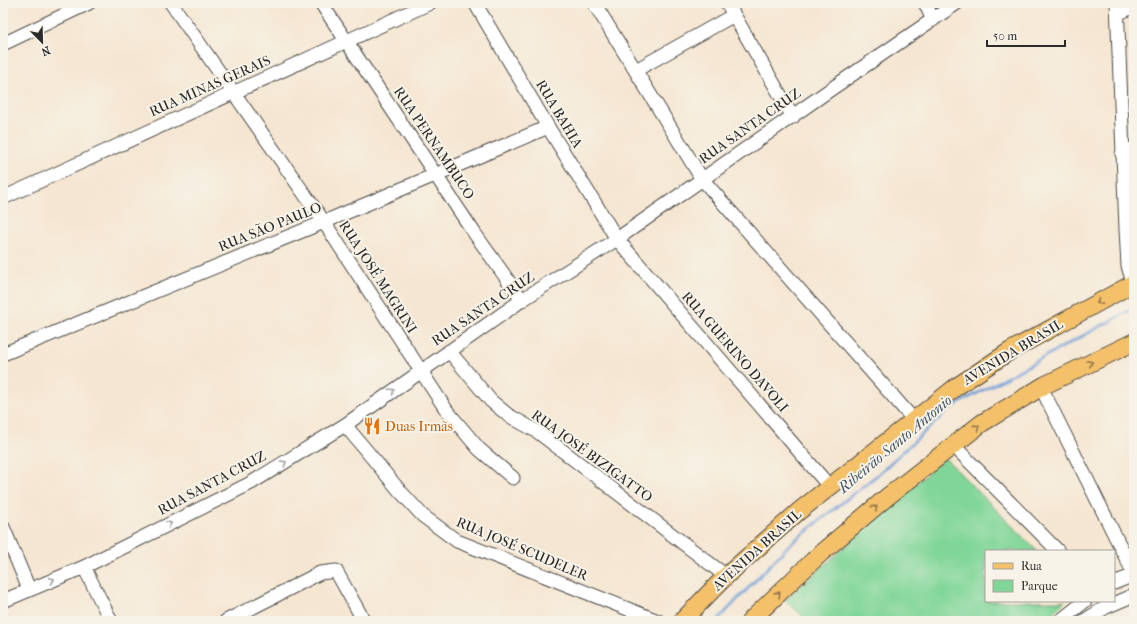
<svg xmlns="http://www.w3.org/2000/svg" width="1137" height="624" viewBox="0 0 1137 624" font-family="'IM FELL French Canon',serif">
<rect width="100%" height="100%" fill="#f7f3e8"/>
<filter id="ink" filterUnits="userSpaceOnUse"><feTurbulence type="fractalNoise" baseFrequency=".025" numOctaves="2"/><feDisplacementMap in="SourceGraphic" scale="8" xChannelSelector="R" yChannelSelector="G"/><feConvolveMatrix kernelMatrix="1 2 1 2 8 2 1 2 1" color-interpolation-filters="sRGB"/></filter>
<filter id="wash" filterUnits="userSpaceOnUse"><feTurbulence type="fractalNoise" baseFrequency=".012" numOctaves="4" result="noise"/><feDisplacementMap in="SourceGraphic" scale="16" xChannelSelector="R" yChannelSelector="G"/><feGaussianBlur stdDeviation="0.9" result="paint"/><feColorMatrix in="noise" values="0 0 0 0 0 0 0 0 0 0 0 0 0 0 0 0 0 1.4 0 .05"/><feComposite in="paint" operator="in"/></filter>
<g filter="url(#wash)">
<rect width="100%" height="100%" fill="#f5e6d1"/>
<path fill="#80d699" stroke="#568062" d="M945,458L1037,551H986V601H1065L1044,621H808L785,600Z"/>
<g fill="none" stroke-linecap="round" stroke-linejoin="round">
<path stroke="#6e9fd8" stroke-width="3" d="M717,621L789,545L876,476L952,407L1134,308"/>
</g>
</g>
<g filter="url(#ink)">
<g fill="none" stroke-linecap="round" stroke-linejoin="round">
<g stroke="#494744" stroke-width="15">
<path id="minor" d="M171,3L324,222L447,411L479,449L513,478
M321,3L475,234L522,300
M475,3L548,127L617,239L829,486
M594,3L702,179L913,419
M727,3L793,117
M925,3L933,20
M1117,3L1126,229L1128,266L1134,286
M1119,13L1134,6
M3,44L89,3
M636,70L734,15
M1122,154L1134,148
M3,198L430,3
M449,351L491,401L508,415L538,432L726,576
M3,354L324,222L548,127
M1041,387L1134,574
M345,425L399,490L423,516L457,541L658,621
M953,445L1058,551
M3,527L29,589
M84,567L111,621
M1114,583L1134,575
M3,601L84,567L251,483L345,425L522,300L617,239L834,87L957,3
M226,621L320,573L336,571L364,621
M1060,621L1085,601
M1084,621L1106,607L1134,595"/>
</g>
<g stroke="#494744" stroke-width="19">
<path id="major" d="M682,621L726,576L798,512L956,387L1010,351L1134,283
M750,621L821,553L887,497L982,423L1045,385L1134,342"/>
</g>
<use href="#minor" stroke="#fff" stroke-width="13"/>
<use href="#major" stroke="#f4c16a" stroke-width="17"/>
</g>
<defs><path id="oneway-chevron" d="M-2-3.5L2.5 0L-2 3.5" fill="none" stroke-width="1.6" stroke-linecap="round" stroke-linejoin="round"/></defs>
<g stroke="#90764a">
<use href="#oneway-chevron" transform="translate(1099 302) rotate(151)"/>
<use href="#oneway-chevron" transform="translate(1090 363) rotate(-26)"/>
<use href="#oneway-chevron" transform="translate(977 427) rotate(-37)"/>
<use href="#oneway-chevron" transform="translate(875 508) rotate(-40)"/>
<use href="#oneway-chevron" transform="translate(778 594) rotate(-44)"/>
</g>
<g stroke="#a0a0a0">
<use href="#oneway-chevron" transform="translate(392 391) rotate(-35)"/>
<use href="#oneway-chevron" transform="translate(284 463) rotate(-32)"/>
<use href="#oneway-chevron" transform="translate(169 524) rotate(-26)"/>
<use href="#oneway-chevron" transform="translate(52 580) rotate(-21)"/>
</g>
</g>
<defs>
<g id="restaurant-bare" transform="scale(1.38)"><path d="M-5-6h1v4h1v-4h1v4h1v-4h1v5L-1.5 .5V6h-2V.5L-5-1ZM5-6V6H3V1.5H1.5Q1.5-4 5-6Z" fill="#e8710a" stroke="#f7f3e8" stroke-width="2.5" paint-order="stroke"/></g>
</defs>
<g fill-rule="evenodd">
<use href="#restaurant-bare" x="372" y="426"/>
</g>
<g text-anchor="middle" dominant-baseline="central" stroke-width="4" stroke-linejoin="round" paint-order="stroke">
<g font-size="14" fill="#2b2b2b" stroke="#f7f3e8">
<text transform="translate(210 86) rotate(-24)">RUA MINAS GERAIS</text>
<text transform="translate(559 114) rotate(59)">RUA BAHIA</text>
<text transform="translate(750 126) rotate(-35)">RUA SANTA CRUZ</text>
<text transform="translate(434 143) rotate(56)">RUA PERNAMBUCO</text>
<text transform="translate(270 227) rotate(-22)">RUA SÃO PAULO</text>
<text transform="translate(378 277) rotate(57)">RUA JOSÉ MAGRINI</text>
<text transform="translate(483 309) rotate(-34)">RUA SANTA CRUZ</text>
<text transform="translate(735 352) rotate(49)">RUA GUERINO DAVOLI</text>
<text transform="translate(1013 352) rotate(-31)">AVENIDA BRASIL</text>
<text transform="translate(592 456) rotate(36)">RUA JOSÉ BIZIGATTO</text>
<text transform="translate(212 483) rotate(-28)">RUA SANTA CRUZ</text>
<text transform="translate(522 549) rotate(23)">RUA JOSÉ SCUDELER</text>
<text transform="translate(757 550) rotate(-42)">AVENIDA BRASIL</text>
</g>
<g font-size="14" fill="#c56008" stroke="#f7f3e8" text-anchor="start">
<text x="385" y="426">Duas Irmãs</text>
</g>
<g font-size="15" font-style="italic" fill="#425468" stroke="#f7f3e8">
<text transform="translate(895 444) rotate(-40)">Ribeirão Santo Antonio</text>
</g>
</g>
<rect width="1137" height="624" fill="none" stroke="#f7f3e8" stroke-width="16"/>
<rect x="985" y="550" width="130" height="52" fill="#f7f3e8" stroke="#a5a39c"/>
<rect x="993" y="563" width="20" height="6" fill="#f4c16a" stroke="#a5a39c"/>
<text x="1021" y="570" font-size="12" fill="#2b2b2b">Rua</text>
<rect x="993" y="580" width="20" height="12" fill="#80d699" stroke="#a5a39c"/>
<text x="1021" y="590" font-size="12" fill="#2b2b2b">Parque</text>
<g transform="translate(42 42) rotate(157)" stroke="#f7f3e8" stroke-width="3" paint-order="stroke">
<path d="M0-3L7 15L0 10L-7 15Z" fill="#2b2b2b"/>
<text y="-6" font-size="11" font-weight="bold" text-anchor="middle" fill="#2b2b2b">N</text>
</g>
<path d="M987 40v6h78v-6" fill="none" stroke="#2b2b2b" stroke-width="2"/>
<text x="993" y="40" font-size="12" fill="#2b2b2b" stroke="#f7f3e8" stroke-width="3" paint-order="stroke">50 m</text>
</svg>
